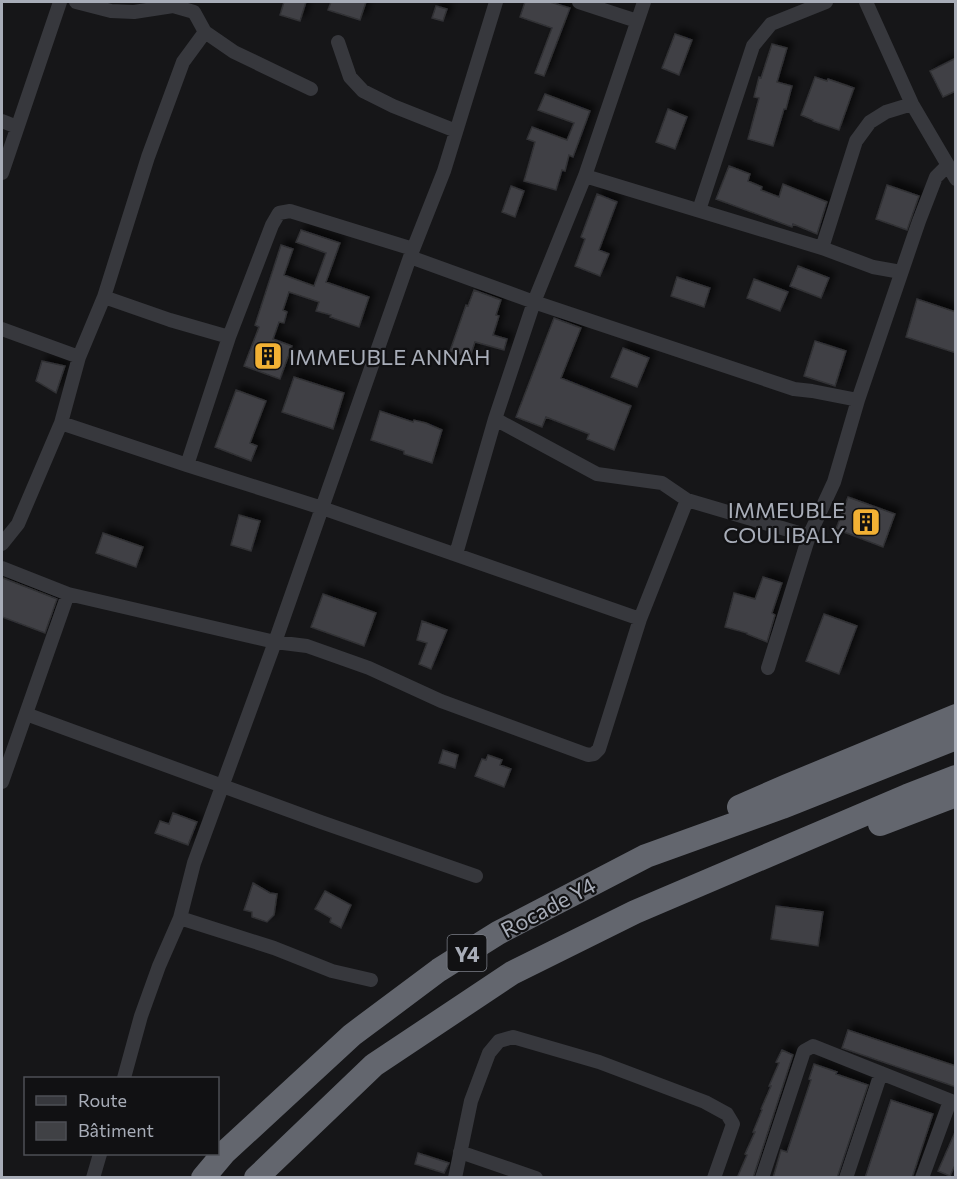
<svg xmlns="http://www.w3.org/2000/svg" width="957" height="1179" viewBox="0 0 957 1179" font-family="Commissioner,sans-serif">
<defs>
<filter id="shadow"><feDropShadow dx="5.5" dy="-5.5" stdDeviation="3" flood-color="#0009"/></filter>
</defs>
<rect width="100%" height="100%" fill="#161618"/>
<path fill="#404145" stroke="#303034" stroke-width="1.5" filter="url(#shadow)" d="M284,2H306L300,21L280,15Z
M331,2H366L360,20L328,10Z
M525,2H550L570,8L544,76L535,73L552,28L520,17Z
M436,6L447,9L443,21L432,18Z
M675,34L692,40L679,75L662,68Z
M772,44L787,48L777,82L792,86L786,109H784L773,146L748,139L759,98L754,97L759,77L761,78Z
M956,58V91L943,97L930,71Z
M815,77L827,81L828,79L854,88L839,130L813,121V120L801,115Z
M545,94L590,111L573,157L569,155L565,171L562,170L556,190L524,181L535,142L527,139L532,127L567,140L574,123L538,110Z
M668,109L687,117L675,149L656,142Z
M729,166L750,174L748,181L762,187L761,190L779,197L783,184L827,202L817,234L793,224L792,227L716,199Z
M887,185L919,196L907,230L876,219Z
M511,186L524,191L515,217L502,212Z
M597,194L617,202L599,250L609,254L600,276L575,266L585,239L581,237Z
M301,230L340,243L326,282L369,297L359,327L330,317L331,315L316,311L319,302L289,292L283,310L287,312L284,323L279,322L273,339L292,346L280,379L244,366L259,327L255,325L281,245L293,249L284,275L314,286L326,253L296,242Z
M798,266L829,278L821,298L790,286Z
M677,277L710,288L704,307L671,296Z
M754,279L788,292L780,311L747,298Z
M474,290L501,300L496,315L499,316L493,335L507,339L504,350L475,342L470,357L450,351L466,305L468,306Z
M917,299L956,312V353L906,337Z
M554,318L581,328L561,378L631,406L614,450L587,439L589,434L546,417L542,427L516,417Z
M815,341L846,351L835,386L804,376Z
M623,348L649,358L637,387L611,377Z
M42,361L65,366L56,393L36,381Z
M294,377L344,393L333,429L282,412Z
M236,390L266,401L250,443L257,446L251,461L215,447Z
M380,411L413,422L414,420L426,423L442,430L432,463L404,454V451L371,440Z
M848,497L895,514L883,547L836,529Z
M239,515L260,521L251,551L231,545Z
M103,533L143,547L136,567L96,553Z
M763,577L782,583L772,613L775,615L767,642L747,634V633L725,627L734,593L755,599Z
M3,578L57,599L45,633L2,617V578Z
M323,594L376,613L364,646L311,627Z
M824,614L857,626L839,674L806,661Z
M422,621L447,630L431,669L419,664L427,643L417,640Z
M443,750L458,755L455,768L439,763Z
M488,755L502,760L500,765L511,769L504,787L475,776L482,759L486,760Z
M173,813L197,822L188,845L155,833L160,821L169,824Z
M253,883L270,893L277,894L274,915L267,922L252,917V912L244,910Z
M325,891L351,905L341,928L330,922L331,918L315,909Z
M776,906L823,912L818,946L771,939Z
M848,1030L956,1066V1087L842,1048Z
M782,1050L793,1055L753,1178H737L747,1155L745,1154L755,1132H753L762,1110L761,1109L771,1086H769L779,1063L776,1062Z
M814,1064L837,1072L836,1074L868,1085L837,1178H773L781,1150L787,1152L811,1080L809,1079Z
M891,1100L933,1114L912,1178H865Z
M956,1130V1163L950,1176L938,1171Z
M418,1153L449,1163L444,1173L415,1164Z"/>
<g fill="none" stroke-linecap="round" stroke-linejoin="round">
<path stroke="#37383d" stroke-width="14" d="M76,2L111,11L134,12L173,6L194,12L205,32L234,52L311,89
M579,2L637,21
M866,2L912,104L956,179
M205,32L183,62L148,157L104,297L170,320L229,337
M338,42L350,77L363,91L393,106L456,131
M2,121L17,127
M2,173L60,2
M585,176L822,248L873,267L901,272
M699,210L753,46L771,24L826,2
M822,248L856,141L870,122L886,112L912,104
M410,257L534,302L794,389L812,391L858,400
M2,329L79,357L61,423
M79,357L104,297
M495,419L597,474L662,483L687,500L809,536
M187,465L229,337L272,225L279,213L290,211L413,249
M2,544L18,524L61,423L187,465L322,508L640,619L599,749L594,754L588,755L441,701L369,668L307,646L275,642L68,594L2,568
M456,554L495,419L534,302L585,176L644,2
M640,619L687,500
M768,668L809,536L834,482L858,400L919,221L936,177L948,165
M26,714L321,822L476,876
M2,782L68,594
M180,918L274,948L332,971L371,980
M124,1078L141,1016L159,966L180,918L194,863L275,642L410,257L444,171L496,2
M460,1152L536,1178
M93,1178L100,1154
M455,1178L471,1101L489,1053L499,1041L513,1037L599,1062L705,1102L727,1114L733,1124L714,1178
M762,1178L804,1051L813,1046L956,1103
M846,1178L881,1073
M922,1178L950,1101"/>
<path stroke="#63666e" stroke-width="24" d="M739,807L787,786L956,716
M880,824L956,795
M203,1178L224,1153L352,1035L439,970L498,933L646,856L782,807L956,738
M256,1178L374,1065L512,973L635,912L907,796L956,777"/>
</g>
<defs>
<g id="building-square" transform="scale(1.5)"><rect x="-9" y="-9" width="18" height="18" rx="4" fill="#f2b134" stroke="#111113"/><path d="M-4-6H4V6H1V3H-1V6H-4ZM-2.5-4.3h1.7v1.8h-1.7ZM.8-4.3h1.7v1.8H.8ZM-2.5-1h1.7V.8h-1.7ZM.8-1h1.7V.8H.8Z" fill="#111"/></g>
</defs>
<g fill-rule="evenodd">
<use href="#building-square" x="268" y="356"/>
<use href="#building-square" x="866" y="522"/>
</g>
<g text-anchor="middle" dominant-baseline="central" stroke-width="4.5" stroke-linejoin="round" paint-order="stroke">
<rect fill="#111113" stroke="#7b7e86" stroke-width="1.5" x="447.5" y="935" width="39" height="36" rx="4.5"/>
<g font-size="21" font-weight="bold" fill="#a8adb8">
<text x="467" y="953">Y4</text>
</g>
<g font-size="22" fill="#a8adb8" stroke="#111113" text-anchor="start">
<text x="289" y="356">IMMEUBLE ANNAH</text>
<text x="845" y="509" text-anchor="end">IMMEUBLE<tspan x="845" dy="25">COULIBALY</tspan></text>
</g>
<g font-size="22" fill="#a8adb8" stroke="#111113">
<text transform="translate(548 907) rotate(-28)">Rocade Y4</text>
</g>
</g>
<rect width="957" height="1179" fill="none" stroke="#a8adb8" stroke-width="6"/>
<rect x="24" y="1077" width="195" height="78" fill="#111113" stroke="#4d4f55" stroke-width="1.5"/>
<rect x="36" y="1096" width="30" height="9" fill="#37383d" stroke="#4d4f55" stroke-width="1.5"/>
<text x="78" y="1107" font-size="18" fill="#a8adb8">Route</text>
<rect x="36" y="1122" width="30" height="18" fill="#404145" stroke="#4d4f55" stroke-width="1.5"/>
<text x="78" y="1137" font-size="18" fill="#a8adb8">Bâtiment</text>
</svg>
